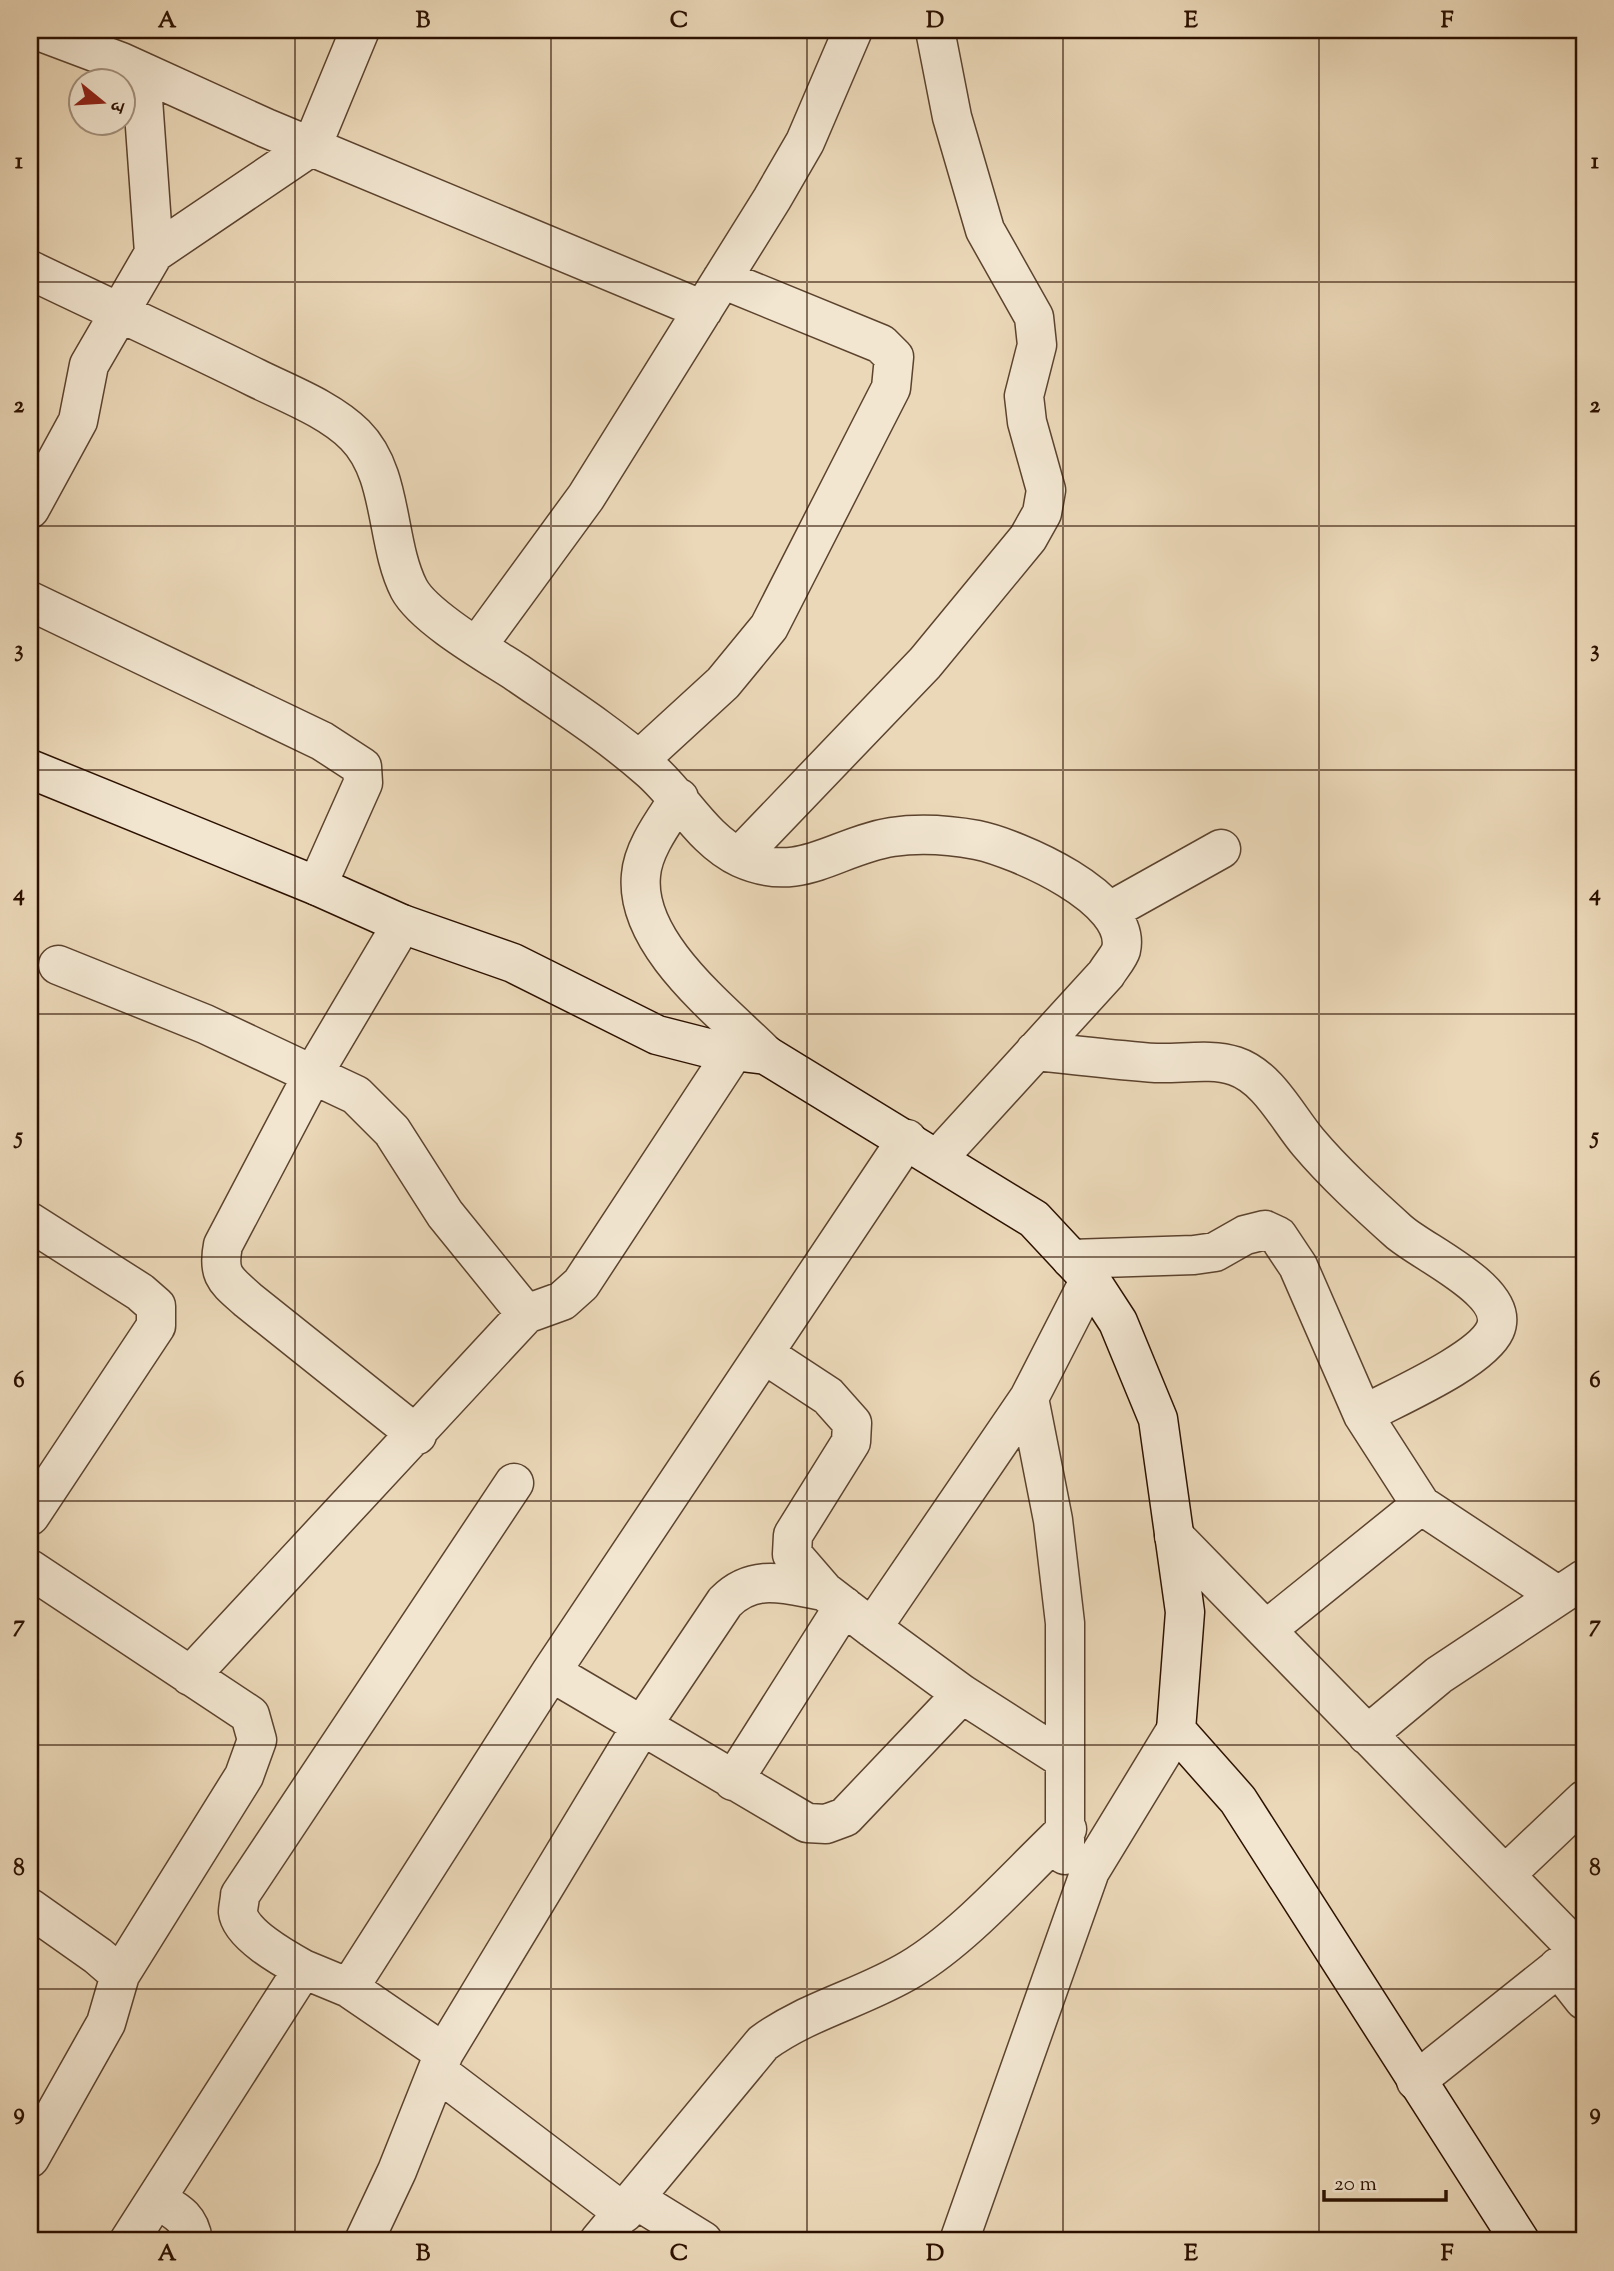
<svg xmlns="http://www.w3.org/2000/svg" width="1614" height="2271" viewBox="0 0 1614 2271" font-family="'Sorts Mill Goudy','Noto Serif Devanagari',serif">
<rect width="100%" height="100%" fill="#ebd8b8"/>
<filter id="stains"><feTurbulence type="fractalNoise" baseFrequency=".00286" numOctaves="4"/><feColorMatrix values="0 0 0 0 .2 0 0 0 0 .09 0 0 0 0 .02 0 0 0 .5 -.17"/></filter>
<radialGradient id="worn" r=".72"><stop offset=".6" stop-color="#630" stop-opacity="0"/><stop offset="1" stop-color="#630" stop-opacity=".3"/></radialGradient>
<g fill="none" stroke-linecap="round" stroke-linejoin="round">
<g stroke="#5c432e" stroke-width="41">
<path id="street" d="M36,30L121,62L266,128L703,310
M141,71L154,253
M30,270C105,306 181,341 256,378C288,394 329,409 355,435C394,474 385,542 409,589C424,617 488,654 516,672C561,703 608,733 649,769C681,796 702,840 741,858C801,885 835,846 892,837C919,833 950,835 977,840C1016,848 1133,898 1121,950C1119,957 1110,967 1106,974L938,1158
M30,509L78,421L89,365L154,253L312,146L360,30
M30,601L322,741L362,767L363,783L317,886
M477,646L586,497L772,199L805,142L853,30
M639,760L723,683L769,627L891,388L894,357L881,344L722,279
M679,798C665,820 643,848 641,875C634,944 721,1010 766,1055
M739,857L925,663L1028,538L1042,513L1046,490L1027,422L1024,396L1037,345L1034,317L985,230L952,117L935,30
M1110,911L1221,849
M402,924L313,1074L223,1245C217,1276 226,1280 248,1300L417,1435
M58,965L205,1024L356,1095L392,1131L445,1214L526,1314
M1035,1051C1076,1055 1116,1060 1156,1063C1182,1064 1211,1058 1235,1066C1268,1077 1287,1117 1308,1142C1335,1174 1367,1203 1398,1231C1422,1253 1512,1291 1495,1330C1481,1361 1394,1398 1363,1415
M30,1222L140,1292L156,1306V1326L30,1516
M1071,1259L1194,1255L1215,1252L1245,1235L1265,1230L1278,1236L1298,1266L1363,1415L1421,1505L1557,1595
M764,1354L828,1396L852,1423L851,1442L793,1535L792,1554L824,1591L872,1628L962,1694L1065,1760
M1029,1398L1053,1520L1065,1623V1855
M1174,1536L1579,1951L1416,2081
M30,1569L250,1715L257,1740L244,1776L120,1975
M872,1628L1029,1398L1090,1279
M1266,1630L1421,1505
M551,1672L807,1823L826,1824L845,1817L962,1694
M190,1676L526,1314L562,1301L581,1284L734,1051
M1367,1735L1439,1675L1584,1579
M733,1781L844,1606
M1505,1875L1584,1800
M30,1908L98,1956L120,1975L106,2023L30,2158
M1558,1967L1584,2000
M303,1969C285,1959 240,1934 238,1912C238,1907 240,1900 240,1895L514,1483
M349,1988L551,1672L907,1139
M437,2071L624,2213
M156,2199C176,2211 190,2217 193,2241
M635,2199L703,2241
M129,2241L303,1969L349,1988L444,2053
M364,2241L397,2171L444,2053L641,1727L725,1602C755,1572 787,1585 824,1591
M599,2241L763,2043C808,2010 863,1998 911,1969C966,1936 1020,1873 1067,1829
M959,2241L1090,1871L1176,1730"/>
</g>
<g stroke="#2c1100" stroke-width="41">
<path id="secondary" d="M30,769L317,886L402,924L513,963L657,1035L708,1048L766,1055L1034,1219L1090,1279L1118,1322L1158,1419L1185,1612L1176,1730L1238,1800L1520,2241"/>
</g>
<use href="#street" stroke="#f2e6d1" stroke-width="38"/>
<use href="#secondary" stroke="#f2e6d1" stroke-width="38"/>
</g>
<path fill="none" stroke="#2c1100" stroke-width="2" stroke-opacity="0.55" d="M295,30V2241M551,30V2241M807,30V2241M1063,30V2241M1319,30V2241M30,282H1584M30,526H1584M30,770H1584M30,1014H1584M30,1257H1584M30,1501H1584M30,1745H1584M30,1989H1584"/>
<rect width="1614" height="2271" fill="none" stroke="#ebd8b8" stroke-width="77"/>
<g transform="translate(102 102) rotate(108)"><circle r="33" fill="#f2e6d1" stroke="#a3917d" stroke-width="2"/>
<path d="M0-5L12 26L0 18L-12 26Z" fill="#8f2418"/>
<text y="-10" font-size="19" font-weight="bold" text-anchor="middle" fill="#2c1100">उ</text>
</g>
<path d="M1324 2190v10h122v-10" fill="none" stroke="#2c1100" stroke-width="3.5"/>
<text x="1334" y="2190" font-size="21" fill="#2c1100" stroke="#f2e6d1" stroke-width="5" paint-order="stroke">20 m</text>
<rect x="38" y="38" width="1538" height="2194" fill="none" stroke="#2c1100" stroke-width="2.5"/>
<g font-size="23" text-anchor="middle" font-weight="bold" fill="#2c1100">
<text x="167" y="27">A</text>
<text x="423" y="27">B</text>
<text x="679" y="27">C</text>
<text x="935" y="27">D</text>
<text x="1191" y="27">E</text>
<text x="1447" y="27">F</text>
<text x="19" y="168">1</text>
<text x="1595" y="168">1</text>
<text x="19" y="412">2</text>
<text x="1595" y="412">2</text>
<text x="19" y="656">3</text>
<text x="1595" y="656">3</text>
<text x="19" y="900">4</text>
<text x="1595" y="900">4</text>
<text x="19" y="1143">5</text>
<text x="1595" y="1143">5</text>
<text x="19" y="1387">6</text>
<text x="1595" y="1387">6</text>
<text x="19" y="1631">7</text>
<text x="1595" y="1631">7</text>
<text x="19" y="1875">8</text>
<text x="1595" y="1875">8</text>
<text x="19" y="2119">9</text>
<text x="1595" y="2119">9</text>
<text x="167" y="2260">A</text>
<text x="423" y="2260">B</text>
<text x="679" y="2260">C</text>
<text x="935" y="2260">D</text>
<text x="1191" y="2260">E</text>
<text x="1447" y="2260">F</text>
</g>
<rect width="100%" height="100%" filter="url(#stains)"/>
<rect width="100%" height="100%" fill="url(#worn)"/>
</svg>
